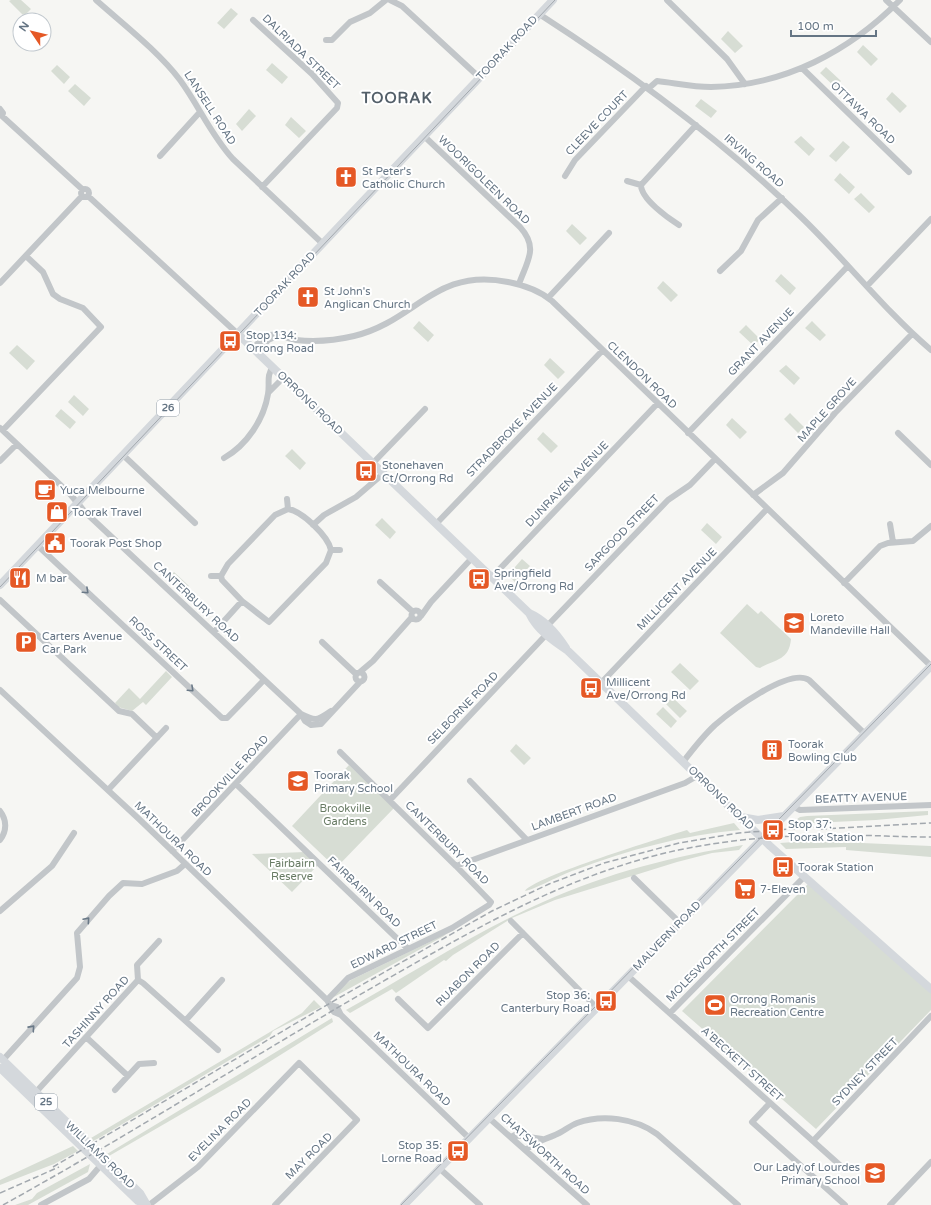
<svg xmlns="http://www.w3.org/2000/svg" width="931" height="1205" viewBox="0 0 931 1205" font-family="'Varela Round',sans-serif">
<rect width="100%" height="100%" fill="#f6f6f3"/>
<path fill="#d7ddd4" d="M11,0H21L31,9L24,16L9,1Z
M231,8L238,14L224,29L217,23Z
M728,31L743,46L735,53L721,39Z
M863,45L878,59L871,66L857,52Z
M272,63L288,77L282,84L266,70Z
M57,65L70,77L64,84L51,71Z
M826,67L841,81L835,87L820,73Z
M75,84L91,98L84,106L68,91Z
M892,92L907,106L900,113L886,99Z
M701,99L717,111L711,118L695,106Z
M249,109L256,116L242,131L236,124Z
M291,117L306,131L299,138L285,125Z
M801,136L815,149L809,156L794,142Z
M843,141L850,147L836,162L829,156Z
M840,173L855,187L849,194L834,180Z
M861,193L875,207L869,213L854,199Z
M572,224L587,238L580,245L566,231Z
M781,274L796,288L790,295L775,281Z
M663,281L678,295L671,302L657,288Z
M419,321L434,335L428,342L413,328Z
M812,321L826,335L820,341L805,328Z
M746,325L760,339L754,346L739,332Z
M17,345L35,361L27,370L9,353Z
M550,358L565,372L558,379L544,365Z
M786,365L800,378L794,385L779,371Z
M74,395L89,409L83,416L68,402Z
M61,409L76,422L70,429L55,416Z
M790,413L804,427L798,433L784,419Z
M732,418L747,432L740,439L726,425Z
M543,432L558,446L551,453L537,439Z
M292,449L306,463L300,470L285,456Z
M382,518L396,532L390,539L375,525Z
M707,523L722,537L716,544L701,530Z
M522,559L530,566L515,582L508,575Z
M174,572L189,586L183,593L167,580Z
M747,604L758,614L761,611L791,639C789,661 775,659 760,668L756,667L720,633Z
M680,663L699,681L690,690L671,672Z
M166,671L172,677L146,705L143,702L132,711L118,707L115,703L129,688L140,699Z
M672,697L687,711L680,718L666,704Z
M663,707L677,721L671,728L656,714Z
M516,744L531,758L524,765L510,751Z
M349,765L394,808L336,868L292,826Z
M928,811V815L876,820L790,824L800,817L807,816Z
M734,823L740,830C683,835 628,850 575,870C562,874 536,889 525,891C533,877 664,837 687,830L690,833Z
M862,840V843L931,846V857L846,850V847L786,849L780,843L807,841L858,843Z
M743,845L739,850L712,853L677,862L555,900L512,918L453,955L446,961L444,960L396,993L392,989L350,1013L346,1010C411,974 475,932 543,902C607,873 674,856 743,845Z
M305,852L318,865L292,892L252,854Z
M809,883L931,989V1010L816,1129L682,1011Z
M446,934L444,936L334,997L338,990L351,980Z
M314,1000L321,1007L273,1031L270,1036L99,1138L93,1141L91,1138L302,1013Z
M332,1018L333,1022L242,1079L109,1156L107,1154Z
M73,1146L78,1151L54,1164L0,1185V1180Z
M90,1164L88,1172L28,1205H15L32,1199L37,1193Z"/>
<g fill="none" stroke-linecap="round" stroke-linejoin="round">
<path stroke="#c2c6c9" stroke-width="6" d="M96,0C123,24 159,52 180,80C199,106 211,135 233,159L323,244
M390,0L402,6L480,78
M667,0L727,59L745,84
M886,0L931,42
M539,14C632,74 721,139 800,216C845,259 883,309 931,350
M253,20L312,74L338,103L337,108L262,187
M326,40H332L350,22L370,13L386,0
M802,68L909,172
M649,88L657,81C675,83 693,87 711,87C784,86 850,51 900,0
M0,109L3,113L2,116
M2,116L82,189
M424,136L520,227C539,248 527,261 519,284
M160,156L200,112
M565,176L575,160L646,86
M627,181L641,185L696,125
M641,185C641,199 668,218 679,225
M81 193a4 4 0 1 1 8 0a4 4 0 1 1-8 0Z
M88,196L238,334
M720,271L741,251L758,220L782,198
M0,283L82,196
M867,286L931,219
M548,298L609,233
M253,348C258,344 263,336 270,335C277,333 288,339 296,340C314,342 337,340 354,336C416,321 435,267 508,282C523,285 539,290 552,301L931,666
M258,352L268,340L277,336
M269,392L284,377
M0,428L70,494L85,512L301,714C317,722 317,720 331,711
M3,430L101,327L83,308L60,299L53,294L43,272L26,256
M688,433L848,266
M898,433L931,465
M123,455L195,523
M224,458C247,445 264,419 268,394C270,384 266,375 273,367
M0,461L17,444
M373,463L425,409
M753,495L783,473L835,413L912,334
M287,499L288,509
M288,509C302,511 328,536 331,550L326,563L269,622L242,601L222,580L221,576L228,564L275,515Z
M436,524L602,351
M890,524L893,542
M313,525L324,515L356,497L384,473
M37,545L222,718H227L264,680
M331,550H340
M211,576H221
M492,577L657,404
M380,582L413,612
M844,583L880,546L888,543L913,541L931,526
M0,600L119,711L132,714L157,738
M411.5 615a4.5 4.5 0 1 1 9 0a4.5 4.5 0 1 1-9 0Z
M421,616L431,602L472,558
M214,632L242,601
M322,642L356,674
M360,672L373,661L412,617
M355.5 677a4.5 4.5 0 1 1 9 0a4.5 4.5 0 1 1-9 0Z
M601,683L767,509
M0,690L139,819L327,1000L334,1012L341,1015L469,1138
M301,714L305,721L311,725L321,724L360,682
M683,762C693,749 703,736 715,725C730,712 789,667 809,680L865,734
M470,781L527,840
M236,784L408,949
M108,790L166,728
M390,800L544,637L549,624L668,500L690,485L715,459
M794,807L800,810L931,805
M0,811C7,820 7,831 0,840
M172,851L301,714
M456,866L685,783L697,776
M634,878L680,923
M0,911L52,866L74,833
M511,921L597,1008
M628,976L842,1167
M138,980L143,983L218,1050
M398,999L428,1028L523,933
M327,1000L348,978L452,928L489,905L491,902L456,866L340,752
M330,1005L337,1007L341,1015
M670,1013L804,877
M186,1020L222,980
M86,1037L128,1076
M3,1060L77,978L80,967L77,933L109,896L123,883L142,884L177,871L185,864
M115,1090L139,1064L154,1063
M36,1092L138,980L137,965L159,941
M770,1103L752,1122L845,1205
M489,1118L587,1205
M511,1137L515,1135L542,1139
M813,1141L931,1016
M526,1150C535,1141 544,1140 555,1135C563,1132 569,1126 577,1123C602,1114 635,1118 657,1134L738,1205
M439,1168L480,1205
M41,1205L89,1179L101,1165
M149,1205L198,1167L299,1063L357,1120L275,1205
M890,1205L931,1162"/>
<path stroke="#d4d8dc" stroke-width="8" d="M238,334L529,613C545,620 557,634 566,648
M0,585L553,0
M529,613C537,630 553,641 568,651L770,846L931,989
M741,817L758,820L784,816
M0,1057L140,1193L147,1205
M0,1068L138,1201L146,1205
M404,1205L931,666"/>
<path stroke="#a2a8ae" stroke-width="1" d="M0,587L555,0
M401,1205L931,664"/>
<path stroke="#a2a8ae" stroke-width="1.5" stroke-dasharray="6 3" stroke-linecap="butt" d="M821,829L931,823
M53,1167L337,999L492,911L549,884L604,863L679,843L739,833L827,826
M0,1193L59,1167
M3,1205C133,1133 258,1053 387,979C477,928 559,880 661,854C719,840 779,835 839,835C870,835 900,837 931,837"/>
</g>
<defs><path id="oneway-chevron" d="M-2-3.5L2.5 0L-2 3.5" fill="none" stroke-width="1.6" stroke-linecap="round" stroke-linejoin="round"/></defs>
<g stroke="#6a7987">
<use href="#oneway-chevron" transform="translate(86 591) rotate(43)"/>
<use href="#oneway-chevron" transform="translate(191 689) rotate(43)"/>
<use href="#oneway-chevron" transform="translate(87 920) rotate(-49)"/>
<use href="#oneway-chevron" transform="translate(32 1028) rotate(-48)"/>
</g>
<defs>
<g id="church-square" transform="scale(1.15)"><rect x="-9" y="-9" width="18" height="18" rx="4" fill="#e55825" stroke="#fff"/><path d="M-1.2-6h2.4v3.5h3.3v2.4h-3.3V6h-2.4V-.1h-3.3v-2.4h3.3Z" fill="#fff"/></g>
<g id="bus-square" transform="scale(1.15)"><rect x="-9" y="-9" width="18" height="18" rx="4" fill="#e55825" stroke="#fff"/><path d="M-5-6H5V4H4V6H2V4H-2V6H-4V4H-5ZM-3.5-4V0h7V-4ZM-3.5 1.2v1.5H-2V1.2ZM2 1.2v1.5H3.5V1.2Z" fill="#fff"/></g>
<g id="cafe-square" transform="scale(1.15)"><rect x="-9" y="-9" width="18" height="18" rx="4" fill="#e55825" stroke="#fff"/><path d="M-5.5-4.5H6V0H3Q3 3.5 0 3.5H-2.5Q-5.5 3.5-5.5 0ZM3-3.2v2h1.7v-2ZM-6 4.5H4V6H-6Z" fill="#fff"/></g>
<g id="shop-square" transform="scale(1.15)"><rect x="-9" y="-9" width="18" height="18" rx="4" fill="#e55825" stroke="#fff"/><path d="M-5-2.5h2.3a2.7 3.5 0 0 1 5.4 0H5L5.5 6h-11ZM-1.5-2.5h3a1.5 2.3 0 0 0-3 0Z" fill="#fff"/></g>
<g id="civic-square" transform="scale(1.15)"><rect x="-9" y="-9" width="18" height="18" rx="4" fill="#e55825" stroke="#fff"/><path d="M-.6-6.5H3V-4.5H.6V-3L4-1V1h2V6H-6V1h2V-1L-.6-3ZM-1.2 2.5V6h2.4V2.5Z" fill="#fff"/></g>
<g id="restaurant-square" transform="scale(1.15)"><rect x="-9" y="-9" width="18" height="18" rx="4" fill="#e55825" stroke="#fff"/><path d="M-5-6h1v4h1v-4h1v4h1v-4h1v5L-1.5 .5V6h-2V.5L-5-1ZM5-6V6H3V1.5H1.5Q1.5-4 5-6Z" fill="#fff"/></g>
<g id="school-square" transform="scale(1.15)"><rect x="-9" y="-9" width="18" height="18" rx="4" fill="#e55825" stroke="#fff"/><path d="M0-5L7-2L0 1L-7-2ZM-4 1L0 2.5L4 1V4Q0 6-4 4Z" fill="#fff"/></g>
<g id="parking-square" transform="scale(1.15)"><rect x="-9" y="-9" width="18" height="18" rx="4" fill="#e55825" stroke="#fff"/><path d="M-3.5-5.5H1a3.5 3.5 0 0 1 0 7H-1V5.5H-3.5ZM-1-3.4V-.6H.8a1.4 1.4 0 0 0 0-2.8Z" fill="#fff"/></g>
<g id="building-square" transform="scale(1.15)"><rect x="-9" y="-9" width="18" height="18" rx="4" fill="#e55825" stroke="#fff"/><path d="M-4-6H4V6H1V3H-1V6H-4ZM-2.5-4.3h1.7v1.8h-1.7ZM.8-4.3h1.7v1.8H.8ZM-2.5-1h1.7V.8h-1.7ZM.8-1h1.7V.8H.8Z" fill="#fff"/></g>
<g id="supermarket-square" transform="scale(1.15)"><rect x="-9" y="-9" width="18" height="18" rx="4" fill="#e55825" stroke="#fff"/><path d="M-6-5.5h2.5l.6 2H6L4.5 2H-2.5L-4.4-4H-6ZM-1.5 3.2a1.3 1.3 0 1 0 .1 0ZM3 3.2a1.3 1.3 0 1 0 .1 0Z" fill="#fff"/></g>
<g id="stadium-square" transform="scale(1.15)"><rect x="-9" y="-9" width="18" height="18" rx="4" fill="#e55825" stroke="#fff"/><path d="M0-5a6.5 5 0 1 0 0 10a6.5 5 0 1 0 0-10ZM-3.5-1.8h7v3.6h-7Z" fill="#fff"/></g>
</defs>
<g fill-rule="evenodd">
<use href="#church-square" x="346" y="177"/>
<use href="#church-square" x="308" y="297"/>
<use href="#bus-square" x="230" y="341"/>
<use href="#bus-square" x="366" y="471"/>
<use href="#cafe-square" x="45" y="490"/>
<use href="#shop-square" x="57" y="512"/>
<use href="#civic-square" x="55" y="543"/>
<use href="#restaurant-square" x="20" y="578"/>
<use href="#bus-square" x="479" y="579"/>
<use href="#school-square" x="794" y="623"/>
<use href="#parking-square" x="26" y="642"/>
<use href="#bus-square" x="591" y="688"/>
<use href="#building-square" x="772" y="750"/>
<use href="#school-square" x="298" y="781"/>
<use href="#bus-square" x="773" y="830"/>
<use href="#bus-square" x="783" y="867"/>
<use href="#supermarket-square" x="745" y="889"/>
<use href="#bus-square" x="606" y="1001"/>
<use href="#stadium-square" x="715" y="1005"/>
<use href="#bus-square" x="458" y="1151"/>
<use href="#school-square" x="875" y="1173"/>
</g>
<g text-anchor="middle" dominant-baseline="central" stroke-width="4" stroke-linejoin="round" paint-order="stroke">
<g fill="#fff" stroke="#939ea9" stroke-width="1">
<rect x="157" y="400" width="22" height="16" rx="3"/>
<rect x="35" y="1094" width="22" height="16" rx="3"/>
</g>
<g font-size="10" font-weight="bold" fill="#657584">
<text x="168" y="408">26</text>
<text x="46" y="1102">25</text>
</g>
<g font-size="11" fill="#657584" stroke="#fff">
<text transform="translate(507 48) rotate(-47)">TOORAK ROAD</text>
<text transform="translate(301 52) rotate(44)">DALRIADA STREET</text>
<text transform="translate(210 108) rotate(57)">LANSELL ROAD</text>
<text transform="translate(863 113) rotate(44)">OTTAWA ROAD</text>
<text transform="translate(597 123) rotate(-46)">CLEEVE COURT</text>
<text transform="translate(754 161) rotate(41)">IRVING ROAD</text>
<text transform="translate(484 180) rotate(44)">WOORIGOLEEN ROAD</text>
<text transform="translate(285 284) rotate(-47)">TOORAK ROAD</text>
<text transform="translate(761 342) rotate(-46)">GRANT AVENUE</text>
<text transform="translate(642 375) rotate(44)">CLENDON ROAD</text>
<text transform="translate(310 403) rotate(44)">ORRONG ROAD</text>
<text transform="translate(827 410) rotate(-48)">MAPLE GROVE</text>
<text transform="translate(512 430) rotate(-46)">STRADBROKE AVENUE</text>
<text transform="translate(567 484) rotate(-46)">DUNRAVEN AVENUE</text>
<text transform="translate(622 533) rotate(-46)">SARGOOD STREET</text>
<text transform="translate(677 589) rotate(-46)">MILLICENT AVENUE</text>
<text transform="translate(196 602) rotate(43)">CANTERBURY ROAD</text>
<text transform="translate(158 644) rotate(43)">ROSS STREET</text>
<text transform="translate(463 708) rotate(-46)">SELBORNE ROAD</text>
<text transform="translate(230 776) rotate(-47)">BROOKVILLE ROAD</text>
<text transform="translate(721 798) rotate(44)">ORRONG ROAD</text>
<text transform="translate(861 798) rotate(-2)">BEATTY AVENUE</text>
<text transform="translate(574 812) rotate(-20)">LAMBERT ROAD</text>
<text transform="translate(173 839) rotate(44)">MATHOURA ROAD</text>
<text transform="translate(447 843) rotate(45)">CANTERBURY ROAD</text>
<text transform="translate(364 892) rotate(44)">FAIRBAIRN ROAD</text>
<text transform="translate(667 936) rotate(-46)">MALVERN ROAD</text>
<text transform="translate(394 945) rotate(-26)">EDWARD STREET</text>
<text transform="translate(713 955) rotate(-45)">MOLESWORTH STREET</text>
<text transform="translate(468 974) rotate(-45)">RUABON ROAD</text>
<text transform="translate(96 1012) rotate(-48)">TASHINNY ROAD</text>
<text transform="translate(742 1064) rotate(42)">A'BECKETT STREET</text>
<text transform="translate(412 1069) rotate(44)">MATHOURA ROAD</text>
<text transform="translate(865 1072) rotate(-46)">SYDNEY STREET</text>
<text transform="translate(220 1130) rotate(-45)">EVELINA ROAD</text>
<text transform="translate(545 1154) rotate(42)">CHATSWORTH ROAD</text>
<text transform="translate(100 1155) rotate(44)">WILLIAMS ROAD</text>
<text transform="translate(309 1156) rotate(-45)">MAY ROAD</text>
</g>
<g font-size="11" fill="#657584" stroke="#fff" text-anchor="start">
<text x="362" y="171">St Peter's<tspan x="362" dy="13">Catholic Church</tspan></text>
<text x="324" y="291">St John's<tspan x="324" dy="13">Anglican Church</tspan></text>
<text x="246" y="335">Stop 134:<tspan x="246" dy="13">Orrong Road</tspan></text>
<text x="382" y="465">Stonehaven<tspan x="382" dy="13">Ct/Orrong Rd</tspan></text>
<text x="60" y="490">Yuca Melbourne</text>
<text x="72" y="512">Toorak Travel</text>
<text x="70" y="543">Toorak Post Shop</text>
<text x="494" y="573">Springfield<tspan x="494" dy="13">Ave/Orrong Rd</tspan></text>
<text x="36" y="578">M bar</text>
<text x="810" y="617">Loreto<tspan x="810" dy="13">Mandeville Hall</tspan></text>
<text x="42" y="636">Carters Avenue<tspan x="42" dy="13">Car Park</tspan></text>
<text x="606" y="682">Millicent<tspan x="606" dy="13">Ave/Orrong Rd</tspan></text>
<text x="788" y="744">Toorak<tspan x="788" dy="13">Bowling Club</tspan></text>
<text x="314" y="775">Toorak<tspan x="314" dy="13">Primary School</tspan></text>
<text x="788" y="824">Stop 37:<tspan x="788" dy="13">Toorak Station</tspan></text>
<text x="798" y="867">Toorak Station</text>
<text x="760" y="889">7-Eleven</text>
<text x="590" y="995" text-anchor="end">Stop 36:<tspan x="590" dy="13">Canterbury Road</tspan></text>
<text x="730" y="999">Orrong Romanis<tspan x="730" dy="13">Recreation Centre</tspan></text>
<text x="442" y="1145" text-anchor="end">Stop 35:<tspan x="442" dy="13">Lorne Road</tspan></text>
<text x="860" y="1167" text-anchor="end">Our Lady of Lourdes<tspan x="860" dy="13">Primary School</tspan></text>
</g>
<g font-size="11" fill="#687b64" stroke="#fff">
<text x="345" y="808">Brookville<tspan x="345" dy="13">Gardens</tspan></text>
<text x="292" y="863">Fairbairn<tspan x="292" dy="13">Reserve</tspan></text>
</g>
<g font-size="15" font-weight="bold" letter-spacing="1" fill="#535f69" stroke="#fff">
<text x="397" y="98">TOORAK</text>
</g>
</g>
<g transform="translate(32 32) rotate(305)"><circle r="19" fill="#ffffff" stroke="#c1c8ce"/>
<path d="M0-3L7 15L0 10L-7 15Z" fill="#e55825"/>
<text y="-6" font-size="11" font-weight="bold" text-anchor="middle" fill="#657584">N</text>
</g>
<path d="M791 30v6h85v-6" fill="none" stroke="#657584" stroke-width="2"/>
<text x="797" y="30" font-size="12" fill="#657584" stroke="#ffffff" stroke-width="3" paint-order="stroke">100 m</text>
</svg>
